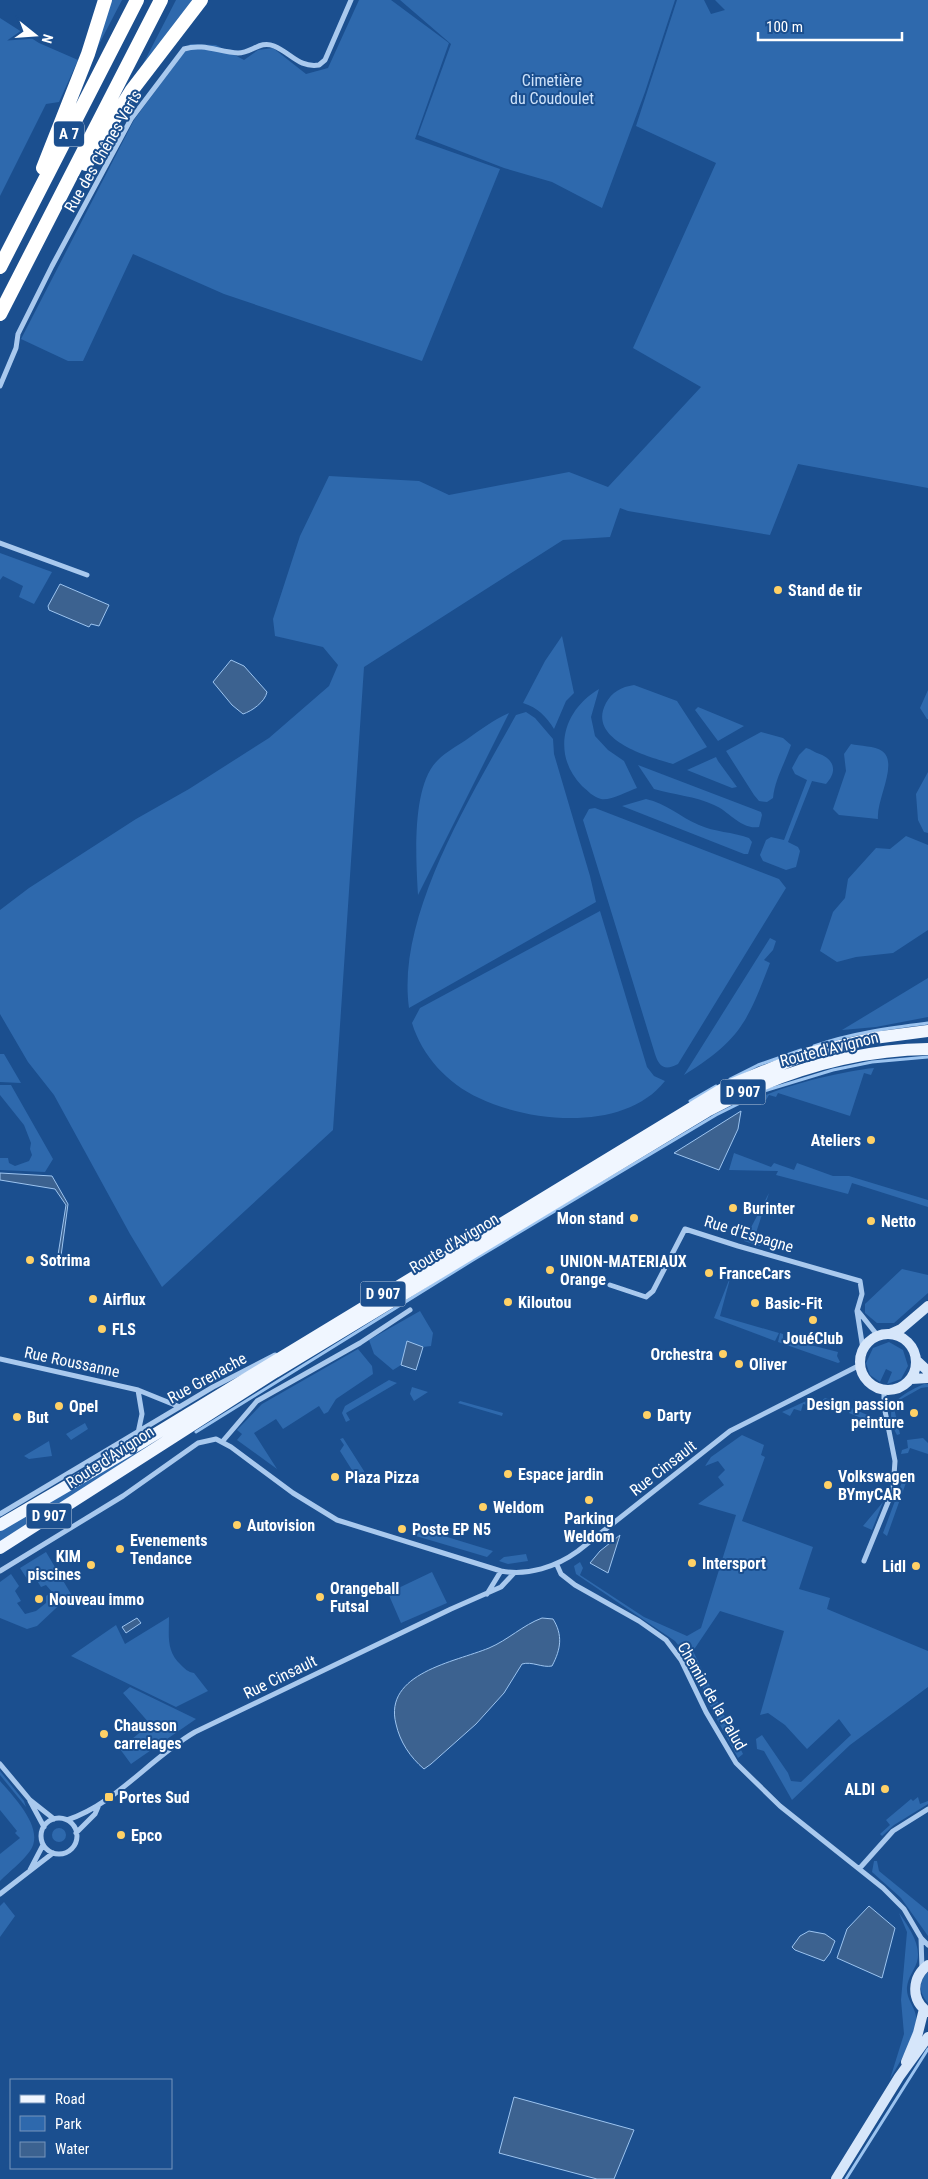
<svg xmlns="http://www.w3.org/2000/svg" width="928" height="2179" viewBox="0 0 928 2179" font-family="'Roboto Condensed',sans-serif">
<rect width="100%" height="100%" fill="#1b4f8f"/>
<path fill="#2e69ad" d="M111,0H122L96,50Z
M176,0H196L141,68Z
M359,0H391L449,43L415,139L500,169L422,361L224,294L133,254L83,361H68L21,339L134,120L190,44L216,45L244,60L258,50L273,48L306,74L328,68Z
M400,0H675L645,92L602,208L552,182L504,168L418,135L451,44Z
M677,0H704L711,14L725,10L715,0H928V488L798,464L770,535L628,511L620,508L610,537L563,540L364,667L333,1130L162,1287L130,1234L54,1095L28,1062L0,1014V910L29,888L136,819L189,789L269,738L329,686L338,665L323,647L275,636L273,619L300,536L329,476L419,481L449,495L569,472L608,487L701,387L633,348L716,163L636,126Z
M0,18L39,43L78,60L59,102L46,104L0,196Z
M0,553L52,572L34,604L19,597L23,586L3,576L0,580Z
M562,636L574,693L566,701L554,729C546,716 538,708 523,703L545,661Z
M634,685L677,701L707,747L673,764C649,757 586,740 606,703C612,692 621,687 634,685Z
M599,689L591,717L595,736L608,750L624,761L637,788C628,791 610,801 601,799C593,797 588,791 582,786C551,754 563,710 599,689Z
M928,690V719H927L920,708Z
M698,707L744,726L718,741L695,710Z
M526,712L535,718L553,739L554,754L590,876L596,902L409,1008C396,915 472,795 516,715Z
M509,713L418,895C416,861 411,785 438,760C446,752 457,746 466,740C480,730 493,720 509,713Z
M761,732L783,738L791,745C785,763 775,779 773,798L767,802L759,801L754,795L726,751Z
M851,744C860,746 875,746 882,751C899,763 876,799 878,819L839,815L833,809L846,771L844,754Z
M806,748C811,749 812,751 817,753C833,758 839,770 826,784L812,781L788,842L798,847L800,851L796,867L786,870L763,861L760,855L766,840L771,837L784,840L807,780L795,774L792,768L799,755Z
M716,757L718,761L737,787L732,788L687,770Z
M638,765L761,812L762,815L759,827C741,830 729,811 714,805C695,796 674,795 654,789Z
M928,772V833L924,832L918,820L916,794Z
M646,799C666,803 680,817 699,825C714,832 733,832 749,838L752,842L748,854H744L622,806Z
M595,808L779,879L786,888L678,1064C665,1071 659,1067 655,1054L583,820L589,809Z
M906,836L928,845V930L893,953L856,957L837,962L820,951L833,912L845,898L848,879L876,848L890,849Z
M600,911L647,1067L654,1076L665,1081C625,1132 531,1123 479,1098C448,1084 422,1056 412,1023L420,1008Z
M770,938L776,941L773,950L764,960L770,963C747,1023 740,1040 684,1075Z
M928,978V1017L876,1027L842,1030Z
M0,1054H4L21,1083L0,1082Z
M874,1068L871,1075L864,1073L850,1116L778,1093L776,1097L769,1095L763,1105L754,1101C779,1086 844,1071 874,1068Z
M0,1085H11L53,1159L45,1172L0,1170V1158H8L9,1163L15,1166L29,1161L32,1155L30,1149L31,1143L24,1125L0,1095Z
M734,1153L771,1167L774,1163L794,1170L797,1163L833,1176H849L928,1200V1207L852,1183L848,1194L776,1175L778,1171L729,1170Z
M769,1193L756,1233L764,1235L760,1246L744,1241Z
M902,1269L928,1275V1293L894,1323H877L865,1313V1304Z
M731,1275L720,1316L779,1333L775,1341L714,1318Z
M420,1311L433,1333L431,1346L423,1347L407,1342L401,1365L393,1370L374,1354L369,1340Z
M780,1333L783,1334V1338L838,1352L837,1356L840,1362L838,1363L778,1342Z
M889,1342L903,1350L908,1366L901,1379L887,1384L892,1372L886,1369L880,1382L870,1375L866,1363L873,1348Z
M358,1349L372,1366L373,1374L336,1399L328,1412L324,1414L319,1406L283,1429L276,1419L254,1433L277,1469L237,1440L242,1434L237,1430L262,1404Z
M389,1380L397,1383L346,1413L350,1420L346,1422L342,1413L345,1406Z
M924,1384H928V1387L921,1388L896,1402L894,1408L900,1434L897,1435C881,1405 900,1395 924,1384Z
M412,1387L428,1392L414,1401L410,1394Z
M815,1397L811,1406L803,1404L801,1411L794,1409L790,1416L782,1412Z
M825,1398L848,1406L845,1412L819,1403Z
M460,1401L503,1413L502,1416L458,1403Z
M851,1408L877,1419L876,1424L849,1413Z
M85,1423L88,1429L71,1440L66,1434Z
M742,1435L764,1445L761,1455L765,1457L742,1521L813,1547L799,1589L830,1598L827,1609L928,1651V1687L850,1745L792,1800L764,1751L757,1749L756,1739L762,1735L788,1773L791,1781L801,1782L851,1735L839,1719L807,1749L785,1725L768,1713L760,1715L784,1631L720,1611L693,1651L743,1754L738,1758L713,1712L692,1663L675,1641L576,1574L574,1566L580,1562L583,1568L580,1575L644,1617L687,1636L701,1628L736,1515L698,1504L724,1485L718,1477L725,1470L718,1461L705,1466L711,1457Z
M343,1438L364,1471L366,1480L362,1486L340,1451L344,1445L340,1439Z
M923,1438L928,1443V1454L910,1448L908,1453L901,1454L902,1450L908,1448L907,1440Z
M49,1441L52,1456L29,1459L24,1456Z
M149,1443L150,1445L0,1542V1529Z
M905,1474L908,1477L887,1536L883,1533Z
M883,1502L872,1530L863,1526Z
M421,1529L493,1551L487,1557L416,1536Z
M46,1552L71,1594L37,1626L27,1629L0,1618V1582L11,1574L19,1586L15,1591L21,1601L17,1603L25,1614L36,1611L46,1603V1596L52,1592L46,1585L41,1587L36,1579H27L20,1568Z
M526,1554L528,1561L508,1564L499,1561L504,1557Z
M432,1572L447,1603L401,1623L388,1593Z
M169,1617C169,1636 166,1651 181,1665C185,1669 188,1672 194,1673L208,1691L176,1707L71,1656L116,1625L125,1644Z
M130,1687L196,1719L131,1764L120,1749L150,1724L123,1693Z
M0,1771L24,1801L26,1807L0,1775Z
M0,1781C13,1796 46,1829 30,1851C22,1862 10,1871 0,1881V1854L20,1838L15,1833L17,1831L0,1810Z
M918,1797L920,1804L928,1801V1804L894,1825L882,1836L880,1834L890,1825L886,1820L911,1799L913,1801Z
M52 1835a7 7 0 1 1 14 0a7 7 0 1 1-14 0Z
M874,1861H877L879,1871L928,1911V1936L901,1898L872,1872Z
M4,1902L15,1916L0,1937V1906Z
M899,1913C908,1926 922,1945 917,1962C914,1971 908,1977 907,1987C906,1999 914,2005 916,2016C919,2032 898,2065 890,2079L904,2034L901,2000L907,1932Z
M928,1972V2003C919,1994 918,1981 928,1972Z"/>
<path fill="#3c6290" stroke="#9cc4f0" d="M60,584L109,605L99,626L91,624L89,627L49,610L48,606Z
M231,660L244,666L267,692C265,702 252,711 243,714L232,705L213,682Z
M741,1111L738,1129L719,1170L674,1153Z
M0,1173L52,1176L68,1204L61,1256L58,1255L66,1205L55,1189L0,1180Z
M407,1341L423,1347L416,1370L401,1365Z
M620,1535L608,1573L590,1563L600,1551Z
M137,1618L141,1623L126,1633L122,1627Z
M542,1618L553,1619C563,1635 561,1649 552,1666C542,1668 532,1661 522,1664L504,1693L476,1724L431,1764L424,1769C410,1757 400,1742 396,1724C383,1673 455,1662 489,1648C508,1640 523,1625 542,1618Z
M869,1906L895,1928L882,1978L837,1958L847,1929Z
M809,1931L825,1934L835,1941L830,1953L824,1961L795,1950L792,1947L800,1936Z
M514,2097L634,2130L614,2179H597L499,2153Z"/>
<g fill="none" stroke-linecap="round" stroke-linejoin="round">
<path stroke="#9cc4f0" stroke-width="3" d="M814,1046C851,1033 889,1028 928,1023
M730,1079L758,1065L801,1050
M690,1101L716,1086
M196,1432L473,1260L716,1115L764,1091L833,1070L872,1062L928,1057
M846,2179L928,2049"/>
<path stroke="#a9c9ee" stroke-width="5" d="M0,386L16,348L18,334L52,266L131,119L184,49C203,43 219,52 238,53C252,53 260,40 274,46C291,53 299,68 319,65L325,60L351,0
M0,543L87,575
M610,1285L646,1297L653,1291L685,1229L738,1246L860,1281L862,1294L857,1311L863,1349
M858,1311L878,1336
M0,1359L138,1390L180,1407
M138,1433L142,1414L138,1390
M222,1442L257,1401L360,1343L410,1310
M0,1514L213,1387L275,1355
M864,1561L893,1490L895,1461L884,1406V1391
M557,1565L561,1574L575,1585L639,1621L666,1640L681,1660L706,1712L736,1763L780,1806L883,1888L904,1909L921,1938L928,1945
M0,1571L123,1496L198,1443L216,1439L231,1447L293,1493L337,1520L501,1571C528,1576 556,1567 578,1551L730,1431L860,1365
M487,1594L501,1571
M0,1764L30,1800L54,1819
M30,1801L44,1827
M41 1836a18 18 0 1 1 36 0a18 18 0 1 1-36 0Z
M67,1820C116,1804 150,1758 195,1732L451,1609L501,1587L514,1573
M76,1833L95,1814L98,1807
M859,1869L893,1831L928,1809
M30,1870L43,1845
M0,1894L53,1853
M921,1938L922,1969"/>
<path stroke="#d6e6fa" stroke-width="10" d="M860 1362a28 28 0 1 1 56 0a28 28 0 1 1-56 0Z
M890,1334L901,1329L928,1306
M916,1360L928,1371
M911,1379L928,1378
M928,2012C910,2000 912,1977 928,1965
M906,2062L918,2033L924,2009
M836,2179L899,2077L928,2037"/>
<path stroke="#f0f6ff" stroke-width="12" d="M0,1525L139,1444L728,1086L809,1053L874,1038L928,1031
M0,1548L275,1372L707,1111C775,1074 850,1050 928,1049"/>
<path stroke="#fff" stroke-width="14" d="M86,164L132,90L201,0
M43,168L88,54L105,0
M0,267L137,0
M0,314L161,0"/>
</g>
<g fill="#ffd166" stroke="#1b4f8f" stroke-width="2">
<circle cx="778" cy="590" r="5"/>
<circle cx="871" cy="1140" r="5"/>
<circle cx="733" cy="1208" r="5"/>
<circle cx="634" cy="1218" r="5"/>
<circle cx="871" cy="1221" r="5"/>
<circle cx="30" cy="1260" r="5"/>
<circle cx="550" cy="1270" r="5"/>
<circle cx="709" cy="1273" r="5"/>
<circle cx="93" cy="1299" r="5"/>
<circle cx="508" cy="1302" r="5"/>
<circle cx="755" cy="1303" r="5"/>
<circle cx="813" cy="1320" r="5"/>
<circle cx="102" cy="1329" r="5"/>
<circle cx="723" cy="1354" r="5"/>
<circle cx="739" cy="1364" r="5"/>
<circle cx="59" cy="1406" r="5"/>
<circle cx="914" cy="1413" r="5"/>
<circle cx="647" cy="1415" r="5"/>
<circle cx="17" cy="1417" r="5"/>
<circle cx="508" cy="1474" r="5"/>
<circle cx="335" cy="1477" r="5"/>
<circle cx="828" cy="1485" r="5"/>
<circle cx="589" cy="1500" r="5"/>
<circle cx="483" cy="1507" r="5"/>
<circle cx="237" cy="1525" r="5"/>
<circle cx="402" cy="1529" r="5"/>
<circle cx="120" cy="1549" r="5"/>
<circle cx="692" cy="1563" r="5"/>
<circle cx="91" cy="1565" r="5"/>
<circle cx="916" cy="1566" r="5"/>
<circle cx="320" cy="1597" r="5"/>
<circle cx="39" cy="1599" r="5"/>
<circle cx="104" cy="1734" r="5"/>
<circle cx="885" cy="1789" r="5"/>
<rect x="104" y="1792" width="10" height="10" rx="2.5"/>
<circle cx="121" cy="1835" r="5"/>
</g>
<g text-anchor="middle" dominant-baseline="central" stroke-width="4" stroke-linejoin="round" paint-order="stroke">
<g fill="#1b4f8f" stroke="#bbcadd" stroke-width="1">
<rect x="54" y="121.5" width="30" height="25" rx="4"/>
<rect x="720.5" y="1079.5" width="45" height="25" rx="4"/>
<rect x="360.5" y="1281.5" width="45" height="25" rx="4"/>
<rect x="26.5" y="1503.5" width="45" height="25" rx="4"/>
</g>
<g font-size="15" font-weight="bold" fill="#fff">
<text x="69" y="134">A 7</text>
<text x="743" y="1092">D 907</text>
<text x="383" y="1294">D 907</text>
<text x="49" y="1516">D 907</text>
</g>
<g font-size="16" fill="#cfe3fa" stroke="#1b4f8f">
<text x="552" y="80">Cimetière<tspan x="552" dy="18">du Coudoulet</tspan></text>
</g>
<g font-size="16" fill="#fff" stroke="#1b4f8f">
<text transform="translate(103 151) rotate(-60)">Rue des Chênes Verts</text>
<text transform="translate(829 1049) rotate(-14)">Route d'Avignon</text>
<text transform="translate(749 1234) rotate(17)">Rue d'Espagne</text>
<text transform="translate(454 1243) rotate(-31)">Route d'Avignon</text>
<text transform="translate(72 1362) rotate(12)">Rue Roussanne</text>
<text transform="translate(207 1378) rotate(-29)">Rue Grenache</text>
<text transform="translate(110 1457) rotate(-33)">Route d'Avignon</text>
<text transform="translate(663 1468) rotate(-38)">Rue Cinsault</text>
<text transform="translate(280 1677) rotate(-26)">Rue Cinsault</text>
<text transform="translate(712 1696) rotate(60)">Chemin de la Palud</text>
</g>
<g font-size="16" font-weight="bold" fill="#fff" stroke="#1b4f8f" text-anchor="start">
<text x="788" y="590">Stand de tir</text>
<text x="861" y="1140" text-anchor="end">Ateliers</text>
<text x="743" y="1208">Burinter</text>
<text x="624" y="1218" text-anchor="end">Mon stand</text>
<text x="881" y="1221">Netto</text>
<text x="40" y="1260">Sotrima</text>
<text x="560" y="1261">UNION-MATERIAUX<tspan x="560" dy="18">Orange</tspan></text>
<text x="719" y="1273">FranceCars</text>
<text x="103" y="1299">Airflux</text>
<text x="518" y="1302">Kiloutou</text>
<text x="765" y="1303">Basic-Fit</text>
<text x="112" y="1329">FLS</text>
<text x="813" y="1338" text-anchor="middle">JouéClub</text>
<text x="713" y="1354" text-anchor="end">Orchestra</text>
<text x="749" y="1364">Oliver</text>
<text x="904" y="1404" text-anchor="end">Design passion<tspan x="904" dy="18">peinture</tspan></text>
<text x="69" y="1406">Opel</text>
<text x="657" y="1415">Darty</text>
<text x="27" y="1417">But</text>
<text x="518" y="1474">Espace jardin</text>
<text x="838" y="1476">Volkswagen<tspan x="838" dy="18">BYmyCAR</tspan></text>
<text x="345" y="1477">Plaza Pizza</text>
<text x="493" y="1507">Weldom</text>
<text x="589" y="1518" text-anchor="middle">Parking<tspan x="589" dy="18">Weldom</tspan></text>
<text x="247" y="1525">Autovision</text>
<text x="412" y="1529">Poste EP N5</text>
<text x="130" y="1540">Evenements<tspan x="130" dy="18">Tendance</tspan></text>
<text x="81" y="1556" text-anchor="end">KIM<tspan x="81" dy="18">piscines</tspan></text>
<text x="702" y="1563">Intersport</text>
<text x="906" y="1566" text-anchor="end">Lidl</text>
<text x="330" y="1588">Orangeball<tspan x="330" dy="18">Futsal</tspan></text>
<text x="49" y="1599">Nouveau immo</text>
<text x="114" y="1725">Chausson<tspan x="114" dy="18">carrelages</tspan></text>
<text x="875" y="1789" text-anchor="end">ALDI</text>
<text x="119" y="1797">Portes Sud</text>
<text x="131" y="1835">Epco</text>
</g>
</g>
<rect x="10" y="2079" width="162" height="90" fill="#1b4f8f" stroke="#7695bc"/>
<rect x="20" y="2095" width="25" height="8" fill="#f0f6ff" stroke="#7695bc"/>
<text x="55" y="2104" font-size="15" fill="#ffffff">Road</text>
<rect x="20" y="2116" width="25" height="15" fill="#2e69ad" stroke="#7695bc"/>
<text x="55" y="2129" font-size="15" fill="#ffffff">Park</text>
<rect x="20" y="2142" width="25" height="15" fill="#3c6290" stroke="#7695bc"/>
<text x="55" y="2154" font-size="15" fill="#ffffff">Water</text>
<g transform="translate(35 35) rotate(107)" stroke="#1b4f8f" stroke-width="4" paint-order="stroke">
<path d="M0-4L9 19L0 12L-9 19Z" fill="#ffffff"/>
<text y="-8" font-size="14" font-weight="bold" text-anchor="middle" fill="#ffffff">N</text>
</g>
<path d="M758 32v8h144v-8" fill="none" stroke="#ffffff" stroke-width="2.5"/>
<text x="766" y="32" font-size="15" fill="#ffffff" stroke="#1b4f8f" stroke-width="4" paint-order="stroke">100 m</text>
</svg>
